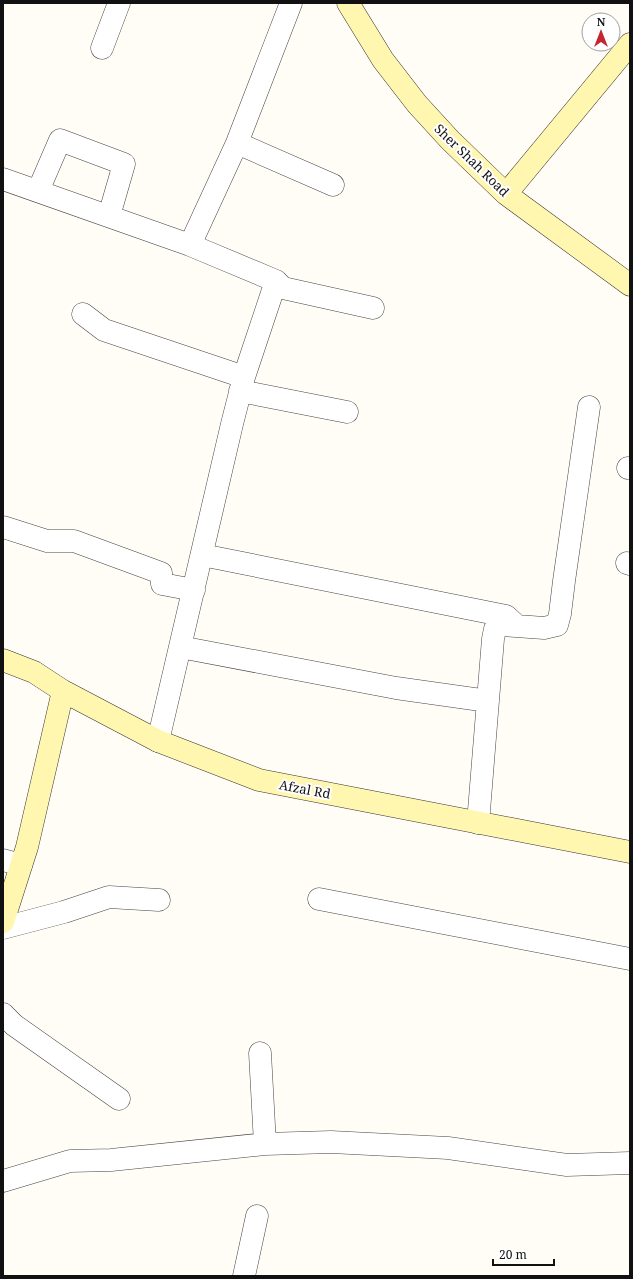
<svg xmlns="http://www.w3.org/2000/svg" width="633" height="1279" viewBox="0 0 633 1279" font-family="'Noto Serif',serif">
<rect width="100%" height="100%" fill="#fffdf5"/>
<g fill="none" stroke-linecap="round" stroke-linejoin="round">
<g stroke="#444" stroke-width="23">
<path id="street" d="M102,48L119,3
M237,143L333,185
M3,179L190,245L276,281L283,288L373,308
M38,191L60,140L124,164L109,216
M190,245L237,143L291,3
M83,314L104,330L244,377
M240,391L347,412
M628,468H630
M3,527L47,541H74L161,573L162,584L194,590
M202,555L506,616L517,626
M627,563L630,564
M180,647L396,688L488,701
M158,741L232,424L244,377L276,281
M478,823L493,639L495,629L503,625L544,628L557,625L560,614L564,581L589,407
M3,860L21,865
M319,899L630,959
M3,928L64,912L109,897L159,900
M3,1014L14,1025L119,1099
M260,1053L265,1144
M3,1181L70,1161L111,1160L265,1144L331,1142L448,1148L567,1165L630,1163
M244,1276L257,1216"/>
</g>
<g stroke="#333" stroke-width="23">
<path id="secondary" d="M348,3L383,60L417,104L450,140L506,194L630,285
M506,194L630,44
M3,660L34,672L63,691L158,741L259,780L630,852
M3,922L27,847L63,691"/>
</g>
<use href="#street" stroke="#fff" stroke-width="22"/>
<use href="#secondary" stroke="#fff6b0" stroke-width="22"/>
</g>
<g text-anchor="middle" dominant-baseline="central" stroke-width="4" stroke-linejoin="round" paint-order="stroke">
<g font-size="13" fill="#111" stroke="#fff">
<text transform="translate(472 160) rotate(44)">Sher Shah Road</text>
<text transform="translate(305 789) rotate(11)">Afzal Rd</text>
</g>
</g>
<rect width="633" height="1279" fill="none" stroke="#111111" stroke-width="8"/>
<g transform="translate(601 32)"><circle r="19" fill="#ffffff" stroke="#a0a0a0"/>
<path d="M0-3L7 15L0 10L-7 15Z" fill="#c4262e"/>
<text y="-6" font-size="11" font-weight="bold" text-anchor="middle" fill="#111111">N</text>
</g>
<path d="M493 1259v6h61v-6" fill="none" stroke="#111111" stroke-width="2"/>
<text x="499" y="1259" font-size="12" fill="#111111" stroke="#ffffff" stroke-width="3" paint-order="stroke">20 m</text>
</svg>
